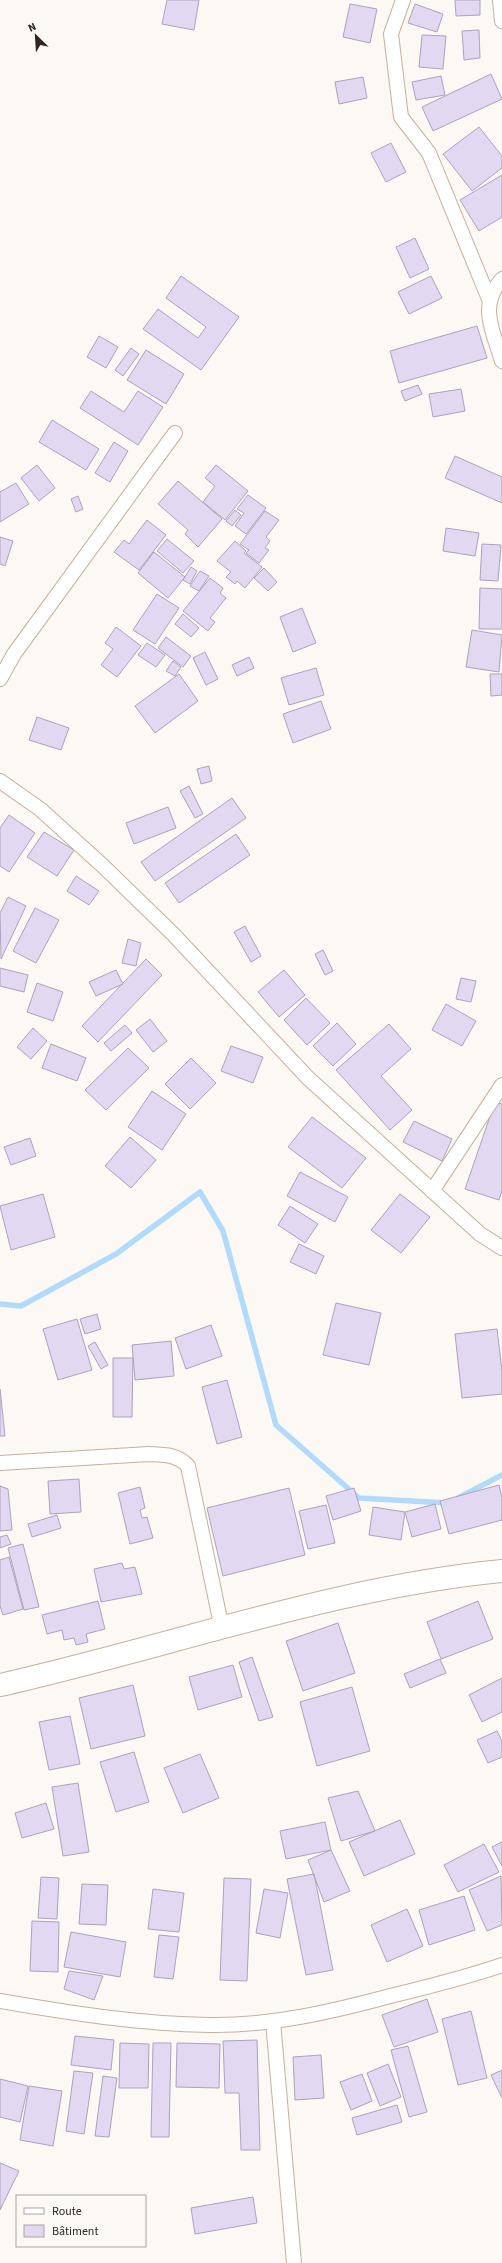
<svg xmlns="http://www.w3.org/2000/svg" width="502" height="2263" viewBox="0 0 502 2263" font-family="'Source Sans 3',sans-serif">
<rect width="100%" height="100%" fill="#fcf8f4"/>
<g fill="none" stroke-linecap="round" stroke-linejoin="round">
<path stroke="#b1dafd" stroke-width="5.5" d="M0,1304L21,1306L116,1254L200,1192L223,1231L276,1425L359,1498L447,1503
M458,1498L502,1475"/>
</g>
<path fill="#e2d8f2" stroke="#aca3bb" d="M167,0H199L194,30L162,24Z
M455,0H480V15L456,16Z
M350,4L377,9L370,43L343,37Z
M415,4L443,14L437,32L408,23Z
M479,30L480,58L464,60L462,31Z
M422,35L446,36L443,69L419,67Z
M491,74L502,99L433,131L422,107Z
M441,76L445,95L416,100L412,82Z
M363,77L367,98L339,104L335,82Z
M479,127L502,156V168L472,191L443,154Z
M391,143L406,172L386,182L371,153Z
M502,175V217L479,231L460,200Z
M415,238L429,269L410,278L396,247Z
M181,276L239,317L201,370L143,329L158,309L198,338L206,327L166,298Z
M431,276L442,298L409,314L398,292Z
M477,326L487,358L399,383L390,351Z
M99,336L118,347L106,368L87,357Z
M131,348L139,354L123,376L115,370Z
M146,350L184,374L166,404L127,380Z
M418,385L422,394L405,401L401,391Z
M461,389L465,411L433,417L429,394Z
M91,391L124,412L138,391L163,407L138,445L80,408Z
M52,420L99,449L86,470L39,442Z
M114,442L128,451L110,482L95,473Z
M455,456L502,477V503L445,478Z
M37,465L55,488L39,501L21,478Z
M216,465L248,491L225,520L203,502L215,486L205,478Z
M178,481L222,519L198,547L185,534L188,530L158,504Z
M16,483L29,504L0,522V492Z
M248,495L266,508L246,534L235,526L244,513L237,509Z
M78,496L83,509L76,512L71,499Z
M235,510L241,515L232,526L226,521Z
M265,511L279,520L266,537L270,541L265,548L269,550L259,563L246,553L249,550L240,544Z
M147,520L166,535L139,570L114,552L124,540L129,544Z
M446,528L479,533L475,556L443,551Z
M0,537L13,541L5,566L0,564Z
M167,539L194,561L183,573L157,551Z
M235,541L246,551L244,553L262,567L245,588L237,581L235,584L226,577L231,572L217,561Z
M482,544L501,545L498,581L480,580Z
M154,552L185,577L168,598L138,573Z
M191,567L197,571L190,584L183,580Z
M264,568L277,582L268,591L254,578Z
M200,571L209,576L199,591L190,586Z
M210,578L223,588L220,593L226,598L210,618L215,622L208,631L183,611Z
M480,588L502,589V629H479Z
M157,594L179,608L155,644L133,630Z
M302,608L316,643L293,652L280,617Z
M183,614L199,628L191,637L175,624Z
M116,627L141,646L117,677L101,665L113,649L105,643Z
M472,630L502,635L499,672L466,667Z
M166,637L191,656L183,667L158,648Z
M147,643L165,655L156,667L138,655Z
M205,652L218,679L206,685L193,658Z
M249,657L254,668L237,676L232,665Z
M173,661L181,667L175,676L166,671Z
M316,668L324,695L289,705L281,678Z
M179,674L198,701L155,733L135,706Z
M490,674H502V695L491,696Z
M321,701L331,729L293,743L283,714Z
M37,717L69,728L61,750L29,740Z
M209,766L212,781L201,784L197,769Z
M189,786L203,814L195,818L180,791Z
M232,798L246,818L155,881L141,862Z
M168,807L176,828L134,844L126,823Z
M9,815L35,833L9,872L0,866V828Z
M44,832L74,850L57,876L27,857Z
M236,834L250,855L179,903L165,883Z
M76,876L99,891L89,905L67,891Z
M8,897L26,906L1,959L0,913Z
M35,908L59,920L36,963L13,951Z
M245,926L261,956L251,962L234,932Z
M128,939L141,943L136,966L122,963Z
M323,950L333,971L325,975L315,954Z
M146,959L162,975L98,1042L82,1026Z
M0,968L28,975L24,992L0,986Z
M116,970L123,984L96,996L89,982Z
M284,970L305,995L279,1017L258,992Z
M461,978L476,981L471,1002L456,999Z
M37,983L63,992L53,1021L27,1012Z
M306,998L330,1023L307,1045L284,1020Z
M446,1004L476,1021L462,1046L432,1030Z
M150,1019L167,1041L153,1052L136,1030Z
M337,1023L356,1044L333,1066L313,1046Z
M389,1024L411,1049L381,1076L412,1110L390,1130L336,1070Z
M125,1025L132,1033L111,1051L104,1043Z
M33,1028L47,1041L31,1059L17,1047Z
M51,1044L86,1058L77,1081L42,1068Z
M231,1046L263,1057L253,1083L221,1071Z
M128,1048L149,1068L106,1110L85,1090Z
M191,1058L216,1083L190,1109L165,1084Z
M152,1091L186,1114L162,1150L128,1127Z
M495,1102L502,1104V1191L499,1200L465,1189Z
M312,1117L366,1158L342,1188L288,1147Z
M414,1121L452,1139L442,1161L403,1142Z
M130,1137L156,1160L131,1188L105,1166Z
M30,1138L36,1156L11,1165L4,1147Z
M300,1172L348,1197L335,1222L287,1196Z
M43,1194L55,1237L11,1250L0,1206Z
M400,1194L430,1217L401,1253L371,1230Z
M290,1206L318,1224L305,1243L278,1225Z
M299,1244L324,1256L316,1274L290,1262Z
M336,1303L381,1313L369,1365L323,1355Z
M97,1314L101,1329L85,1334L80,1319Z
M77,1319L92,1370L58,1380L43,1329Z
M211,1325L222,1356L186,1369L175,1338Z
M497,1329L502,1370V1394L462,1398L455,1334Z
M171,1341L174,1376L135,1380L132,1345Z
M95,1342L108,1365L101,1369L88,1346Z
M113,1358H133L132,1417H113Z
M227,1380L242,1437L217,1444L202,1387Z
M0,1389L5,1436H0Z
M79,1479L81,1512L50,1514L48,1481Z
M499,1485L502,1498V1520L449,1534L440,1501Z
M0,1486L8,1489L12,1530L0,1531Z
M140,1487L145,1508L140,1510L142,1518L147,1517L153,1538L130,1544L118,1493Z
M289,1488L305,1555L223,1576L207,1508Z
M354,1488L361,1511L333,1520L326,1496Z
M435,1504L441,1529L412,1537L405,1512Z
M326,1505L335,1543L308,1549L299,1511Z
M373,1507L405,1512L401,1540L369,1535Z
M57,1515L61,1528L32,1537L28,1524Z
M7,1535L11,1544L0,1548V1537Z
M23,1544L39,1607L24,1610L8,1548Z
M9,1557L23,1609L3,1615L0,1606V1560Z
M122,1563L124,1569L135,1567L142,1594L101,1602L94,1569Z
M98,1601L105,1629L86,1634L88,1642L76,1645L74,1638L64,1640L62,1630L47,1634L42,1615Z
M478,1601L493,1639L441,1659L427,1622Z
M338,1623L355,1673L303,1691L286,1641Z
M252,1657L273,1717L259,1721L239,1662Z
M440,1659L446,1673L410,1688L404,1674Z
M233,1665L242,1697L198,1710L189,1677Z
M502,1678V1712L482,1722L469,1695Z
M133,1685L145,1736L91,1749L79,1698Z
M352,1687L370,1751L317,1766L300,1702Z
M70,1716L80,1764L49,1770L39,1722Z
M497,1731L502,1741V1757L488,1763L477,1740Z
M134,1752L149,1802L116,1812L100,1762Z
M200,1754L219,1798L183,1813L164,1768Z
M78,1783L89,1852L63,1856L52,1787Z
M358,1791L375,1831L341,1841L328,1798Z
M46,1803L54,1829L22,1838L15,1813Z
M400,1820L415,1854L364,1876L349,1842Z
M325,1822L331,1850L286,1859L280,1831Z
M502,1842V1866L492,1847Z
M484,1844L499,1872L458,1892L444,1865Z
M331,1850L350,1891L324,1902L308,1860Z
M314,1874L333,1970L306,1975L287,1879Z
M501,1876L502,1925L487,1931L469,1890Z
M41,1877L59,1878L57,1919L38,1918Z
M224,1878L251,1879L247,1981L220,1980Z
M82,1884L108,1885L106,1925L79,1924Z
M153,1889L184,1893L179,1932L148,1929Z
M264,1889L288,1893L280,1938L256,1933Z
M464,1896L475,1930L429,1945L419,1910Z
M407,1909L423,1946L387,1962L371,1925Z
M32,1921L59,1922L58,1972L30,1971Z
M71,1932L126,1942L120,1977L64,1967Z
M159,1935L179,1937L173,1979L154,1977Z
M69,1971L103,1976L94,2000L64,1989Z
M427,1999L438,2032L394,2047L382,2015Z
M471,2011L487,2078L458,2085L442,2019Z
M75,2036L114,2040L111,2070L71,2065Z
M257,2040L260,2150H241L239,2093H225L223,2041Z
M120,2043L149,2044L148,2088H119Z
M153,2043H171L169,2137H151Z
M177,2043L220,2044L219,2088L176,2087Z
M408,2046L427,2112L409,2117L391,2050Z
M321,2055L324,2098L295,2100L293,2057Z
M388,2064L401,2097L380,2106L367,2073Z
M502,2070V2098L491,2075Z
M74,2071L93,2073L84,2134L66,2131Z
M362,2074L372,2101L351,2110L340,2082Z
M103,2076L117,2078L109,2137L95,2136Z
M0,2079L28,2086L20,2122L0,2117Z
M29,2086L62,2091L53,2146L20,2140Z
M397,2105L402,2122L357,2135L352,2118Z
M0,2163L19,2171L0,2210Z
M253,2197L257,2223L195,2234L191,2208Z"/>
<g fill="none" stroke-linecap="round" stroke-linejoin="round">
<g stroke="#c6b09d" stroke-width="16">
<path id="minor" d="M403,0L391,34L401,117L429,153L489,299
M500,0L502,21
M502,279C478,306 493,331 502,361
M0,679L14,654L175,433
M0,781L40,809L103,866L173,934L308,1078L480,1234L502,1248
M432,1191L502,1085
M0,1463L149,1454C164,1455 177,1454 188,1466L222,1629
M0,2001C69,2013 139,2024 210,2025C272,2026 335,2011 394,1995C431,1986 467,1977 502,1965
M273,2021L294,2263"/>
</g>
<g stroke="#c6b09d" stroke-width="24">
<path id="primary" d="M0,1685C165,1648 334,1587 502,1571"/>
</g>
<use href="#minor" stroke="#fff" stroke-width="14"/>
<use href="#primary" stroke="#fff" stroke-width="22"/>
</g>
<rect x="16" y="2195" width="130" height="52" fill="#fcf8f4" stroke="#aaa49f"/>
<rect x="24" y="2208" width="20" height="6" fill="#ffffff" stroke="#aaa49f"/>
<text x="52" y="2215" font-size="12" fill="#2f2720">Route</text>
<rect x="24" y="2225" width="20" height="12" fill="#e2d8f2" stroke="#aaa49f"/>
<text x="52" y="2235" font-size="12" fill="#2f2720">Bâtiment</text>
<g transform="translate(36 36) rotate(335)" stroke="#fcf8f4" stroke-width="3" paint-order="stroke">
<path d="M0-3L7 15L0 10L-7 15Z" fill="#2f2720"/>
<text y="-6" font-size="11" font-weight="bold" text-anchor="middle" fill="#2f2720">N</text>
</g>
</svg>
